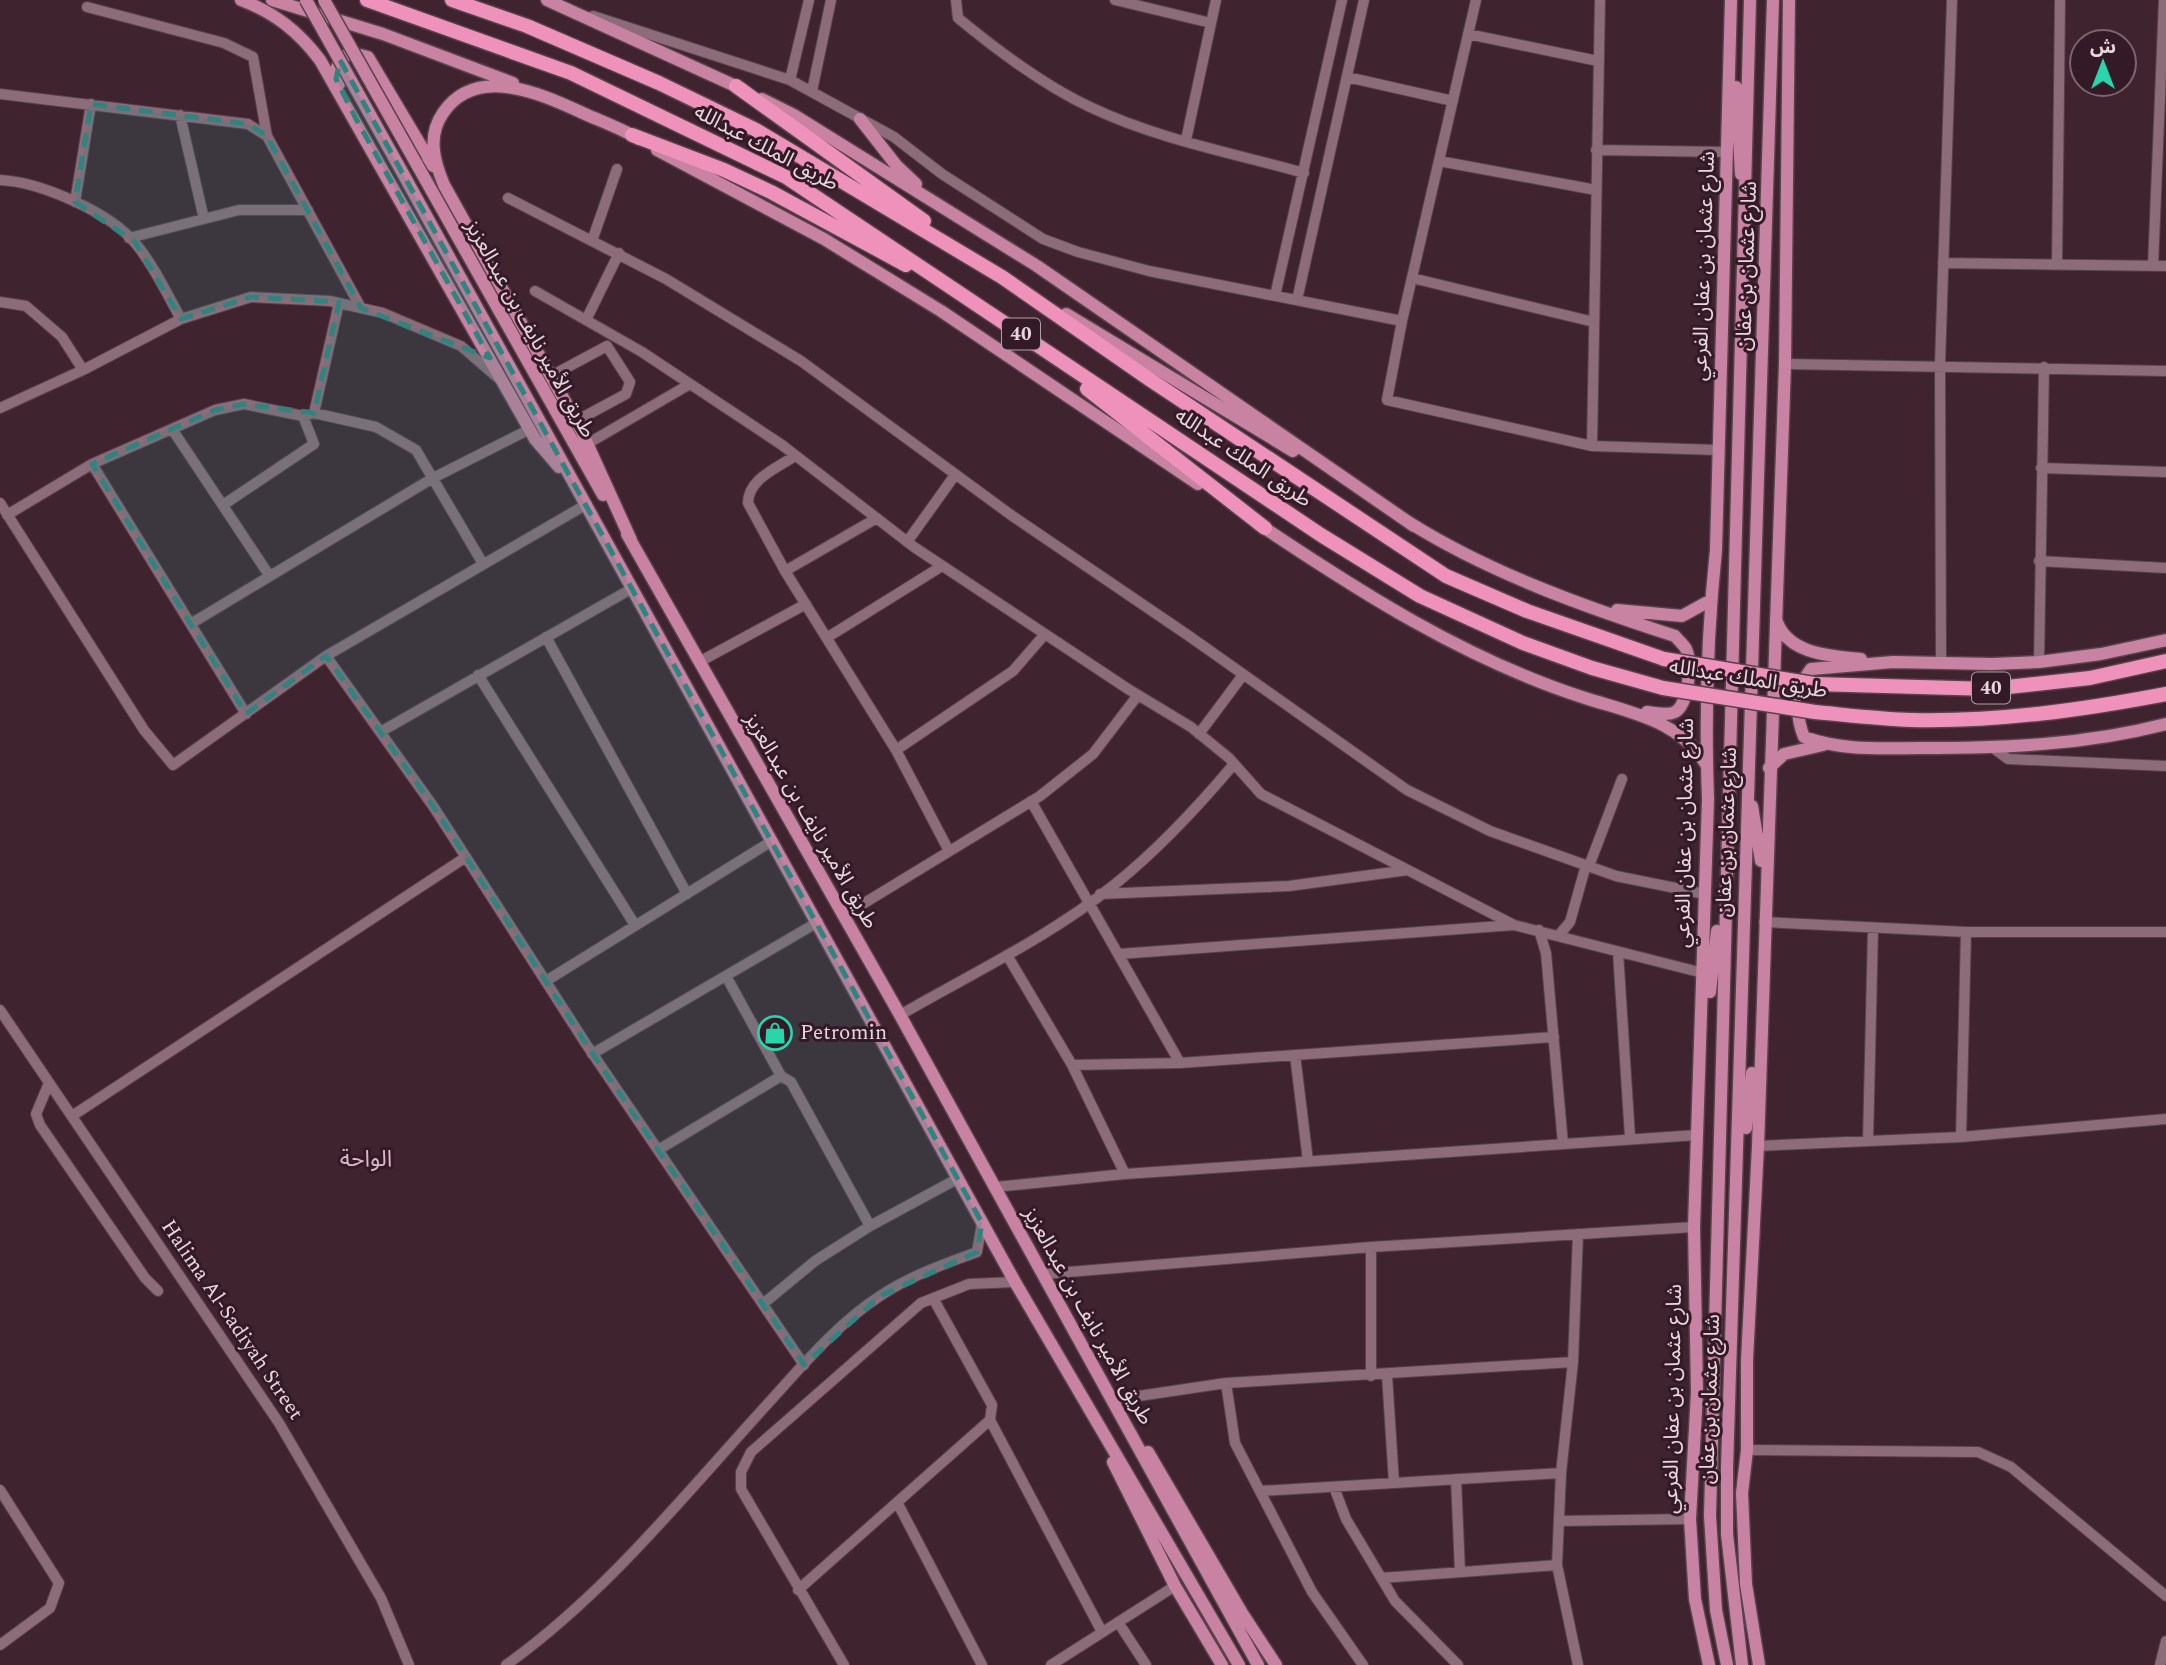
<svg xmlns="http://www.w3.org/2000/svg" width="2166" height="1665" viewBox="0 0 2166 1665" font-family="Spectral,'Noto Sans Arabic',serif">
<rect width="100%" height="100%" fill="#3f2430"/>
<g fill="none" stroke-linecap="round" stroke-linejoin="round">
<g stroke="#58414b" stroke-width="12">
<path id="minor" d="M956,0L958,18C998,51 1043,85 1090,107C1157,139 1233,153 1304,173
M1115,0L1211,23
M1476,0L1402,321L1387,400L1592,446L1718,450
M87,7L224,43L253,57L267,136
M593,16L790,80L809,0
M1468,34L1598,61
M1347,77L1453,101
M790,80L894,137L942,174L1043,239L1078,252L1149,271L1402,321
M812,91L831,0
M0,94L248,124L267,136L361,308
M180,115L204,219
M1186,140L1216,0
M1596,150L1726,152
M1439,161L1596,190
M0,180C40,182 110,212 136,244C154,266 167,294 181,319
M508,198L666,279L801,361L1011,515L1189,636L1407,790L1490,831L1616,876L1705,894
M75,202L91,104
M129,238L239,210H308
M592,241L617,169
M1943,263L2166,266
M2057,264L2060,0
M2153,266L2164,0
M1412,278L1594,322
M535,291L642,352L782,445L914,547L1128,689L1191,727L1229,758L1261,794L1514,925L1703,973
M1275,296L1342,0
M1297,300L1364,0
M0,302L26,306L62,337L83,370
M586,320L619,253
M1785,364L2166,371
M551,376L607,346L630,382L626,394L576,421
M0,408L83,370L181,319L251,297L330,301L383,313L461,346L498,378
M314,413L339,303
M172,429L269,575
M587,444L690,384
M1592,446L1600,0
M795,456C777,468 748,479 748,503L785,571L896,750L949,851
M92,464L246,714
M2041,468L2166,472
M0,503L144,730L173,765L326,656L587,504
M223,505L314,444L303,416
M7,515L92,464L215,410L244,404L303,416L314,413L376,427L416,450L482,562
M907,542L955,475
M2039,561L2166,568
M785,571L877,518
M192,623L433,478L530,429
M546,637L687,894
M828,637L942,566
M326,656L433,806L586,1044L804,1365
M1941,661L1940,364L1952,0
M699,662L806,604
M2039,662L2044,367
M478,675L635,925
M382,731L631,589
M1199,734L1243,675
M1992,747L2008,759L2166,766
M896,750L1013,671L1045,634
M1031,801L1180,1063
M1589,866L1622,779
M1100,894L1289,886L1408,870
M843,916L1040,796L1093,754L1138,695
M1764,922L1966,932H2166
M1539,930L1546,953L1563,1144
M1559,935L1570,922L1586,865
M1618,952L1630,1137
M1119,954L1514,925
M1007,955L1072,1065L1125,1174
M726,976L781,1076L791,1082L870,1226
M546,981L772,841
M0,1010L279,1423L381,1598L409,1665
M900,1015C971,974 1049,937 1114,885C1159,849 1197,808 1234,764
M592,1054L818,922
M1295,1055L1308,1161
M1072,1065L1180,1063L1554,1037
M49,1083L36,1114L40,1125L145,1278L158,1291
M72,1116L466,857
M1961,1137L1966,932
M1868,1141L1873,929
M1758,1146L1961,1137L2166,1119
M658,1150L781,1076
M995,1187L1125,1174L1697,1135
M1578,1234L1573,1362L1561,1473L1557,1565L1578,1665
M1044,1274L1371,1247L1694,1227
M763,1304L815,1261L870,1226L957,1179
M1387,1375L1394,1483
M1371,1376V1247
M1226,1383L1235,1443L1312,1592L1363,1665
M1112,1400L1226,1383L1573,1362
M990,1420L1102,1632
M1747,1450L1978,1452L2011,1467L2166,1596
M1456,1479L1460,1572
M1334,1487L1346,1519L1395,1601L1458,1665
M0,1490L59,1583L50,1608L0,1645
M1260,1491L1561,1473
M897,1502L982,1665
M1559,1521L1690,1519
M1381,1578L1557,1565
M798,1590L990,1420L992,1405L933,1298
M1118,1622L1146,1665
M506,1665C604,1595 682,1498 762,1410C798,1371 835,1325 880,1296C910,1276 944,1264 977,1252L982,1223
M844,1665L741,1489V1472L751,1452L921,1303L969,1284L1015,1282
M1051,1665L1175,1586
M2160,1665L2166,1641"/>
</g>
<g stroke="#58414b" stroke-width="15">
<path id="major" d="M241,0C275,13 298,31 320,60L535,439L559,467
M272,0L383,34L513,83
M547,0L742,89
M339,84L335,72L341,58L352,53L368,57L433,166
M1736,87L1741,174
M762,99L794,115L1037,266L1414,526
M860,119L896,165L916,184
M657,150L824,239L941,311L1198,484
M416,163L603,495
M401,170L1015,1282L1239,1665
M1066,314L1293,451
M1257,523C1360,592 1466,660 1585,698C1632,713 1681,721 1707,766
M1410,523C1490,573 1585,607 1675,636C1678,640 1684,645 1686,649C1692,662 1689,704 1675,712C1667,716 1656,713 1647,712
M627,534L900,1015L1258,1665
M631,540L581,430L444,185C434,161 427,136 443,113C477,63 543,95 585,114C603,122 622,129 639,139
M1617,610L1682,616L1711,600
M1776,619C1786,654 1830,656 1861,659
M2166,640L2101,654L2039,662L1992,664L1893,662L1811,669C1796,688 1795,716 1804,737C1842,751 1882,748 1921,748C2004,748 2085,745 2166,724
M1769,768L1784,754L1823,745
M1752,806L1761,861
M1710,992L1717,931
M1746,1128L1752,1073
M1148,1452L1242,1613L1276,1665
M1113,1462L1175,1586L1222,1665
M1709,1665L1695,1599L1690,1519L1697,1392L1694,1227L1708,799C1705,715 1707,634 1716,550L1731,0
M1727,1665L1716,1610L1710,1516L1750,0
M1742,1665L1727,1534V1468L1773,0
M1759,1665L1746,1584L1742,1493L1747,1450V1360L1758,1146L1785,364L1789,0"/>
</g>
<g stroke="#58414b" stroke-width="17">
<path id="highway" d="M367,0L571,73L786,177L1321,535L1420,596L1523,643L1592,668L1663,688
M452,0L527,26L659,83L756,130L1002,277L1149,379L1446,576L1527,611L1664,659
M736,86L924,221
M632,135L724,170L771,192L906,265
M1087,389L1265,528
M1814,684L1990,689L2090,678L2166,661
M1815,712C1847,715 1879,719 1911,720C1997,722 2082,710 2166,694"/>
</g>
<use href="#minor" stroke="#8c6c79" stroke-width="10"/>
<use href="#major" stroke="#c783a1" stroke-width="12"/>
<use href="#highway" stroke="#ee92bc" stroke-width="14"/>
<g stroke="#58414b" stroke-width="15" stroke-linecap="butt">
<path id="major-bridge" d="M306,0L401,170
M324,0L416,163"/>
</g>
<g stroke="#58414b" stroke-width="17" stroke-linecap="butt">
<path id="highway-bridge" d="M1664,659L1814,684
M1663,688L1815,712"/>
</g>
<use href="#major-bridge" stroke="#c783a1" stroke-width="12"/>
<use href="#highway-bridge" stroke="#ee92bc" stroke-width="14"/>
</g>
<path fill="#30847f" fill-opacity="0.2" stroke="#30847f" stroke-width="5" stroke-dasharray="14 9" stroke-linejoin="round" d="M340,60L982,1223L977,1252L880,1296L804,1365L586,1044L433,806L326,656L246,714L92,464L215,410L244,404L314,413L339,302L251,297L181,319L135,242L75,202L91,104L248,124L267,136L361,308L490,358L355,117L336,79Z"/>
<defs>
<g id="shop-ring" transform="scale(1.75)"><circle r="9.5" fill="#341a26" stroke="#2bd5ac" stroke-width="1.5"/><path d="M-5-2.5h2.3a2.7 3.5 0 0 1 5.4 0H5L5.5 6h-11ZM-1.5-2.5h3a1.5 2.3 0 0 0-3 0Z" fill="#2bd5ac"/></g>
</defs>
<g fill-rule="evenodd">
<use href="#shop-ring" x="775" y="1033"/>
</g>
<g text-anchor="middle" dominant-baseline="central" stroke-width="6" stroke-linejoin="round" paint-order="stroke">
<g fill="#341a26" stroke="#b29ea6" stroke-width="2">
<rect x="1002" y="318.5" width="38" height="31" rx="5"/>
<rect x="1972" y="672.5" width="38" height="31" rx="5"/>
</g>
<g font-size="19" font-weight="bold" fill="#e8d6dd">
<text x="1021" y="334">40</text>
<text x="1991" y="688">40</text>
</g>
<g font-size="21" fill="#e8d6dd" stroke="#341a26">
<text transform="translate(766 148) rotate(28)">طريق الملك عبدالله</text>
<text transform="translate(1704 266) rotate(-88)">شارع عثمان بن عفان الفرعي</text>
<text transform="translate(1747 266) rotate(-88)">شارع عثمان بن عفان</text>
<text transform="translate(530 329) rotate(61)">طريق الأمير نايف بن عبدالعزيز</text>
<text transform="translate(1243 458) rotate(34)">طريق الملك عبدالله</text>
<text transform="translate(1748 679) rotate(9)">طريق الملك عبدالله</text>
<text transform="translate(811 821) rotate(60)">طريق الأمير نايف بن عبدالعزيز</text>
<text transform="translate(1727 832) rotate(-88)">شارع عثمان بن عفان</text>
<text transform="translate(1685 833) rotate(-89)">شارع عثمان بن عفان الفرعي</text>
<text transform="translate(1088 1316) rotate(61)">طريق الأمير نايف بن عبدالعزيز</text>
<text transform="translate(232 1320) rotate(56)">Halima Al-Sadiyah Street</text>
<text transform="translate(1673 1399) rotate(-89)">شارع عثمان بن عفان الفرعي</text>
<text transform="translate(1710 1399) rotate(-88)">شارع عثمان بن عفان</text>
</g>
<g font-size="21" fill="#e8d6dd" stroke="#341a26" text-anchor="start">
<text x="800" y="1033">Petromin</text>
</g>
<g font-size="23" fill="#dcb8c6" stroke="#341a26">
<text x="366" y="1159">الواحة</text>
</g>
</g>
<g transform="translate(2103 63)"><circle r="33" fill="#341a26" stroke="#7c656f" stroke-width="2"/>
<path d="M0-5L12 26L0 18L-12 26Z" fill="#2bd5ac"/>
<text y="-10" font-size="19" font-weight="bold" text-anchor="middle" fill="#e8d6dd">ش</text>
</g>
</svg>
